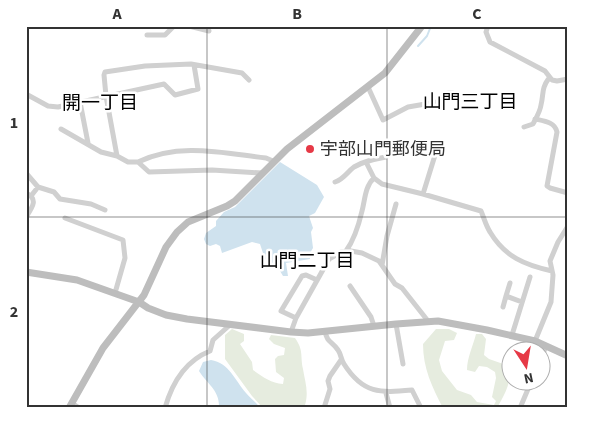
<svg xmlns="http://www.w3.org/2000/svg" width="594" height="434" viewBox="0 0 594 434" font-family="'Source Sans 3','Noto Sans JP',sans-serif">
<rect width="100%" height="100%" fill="#fff"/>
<path fill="#e6ecdf" d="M232,329L244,334V341L240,344L252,362L253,370C263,377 271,383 283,384L284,378L276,372L275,359L278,356L284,355L285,348L274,344L269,339L271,335L295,338C304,351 300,355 303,369C305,382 309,391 305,405L300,408H263L252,396L225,359V335Z
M436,329H449L457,333L454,340L445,341L439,360L442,371L457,390L471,395L477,402L494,405L496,401L492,397L496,378L495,372L487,367L479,366L475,372L467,370C467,358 473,346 476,334H482L486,339L484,355L489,359L509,366C513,380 504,396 497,408H443C432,387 423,368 423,344Z"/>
<path fill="#cfe2ee" d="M280,162L317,185L324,197L315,213L309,216L313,228L311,232L313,248L310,253V259L286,263L288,276H283L277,266L265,259L260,244L252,242L222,253L220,246L216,244L210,246L206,244L204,239L206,233L216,226V221L224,212L235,207Z
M211,360C229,363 235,380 246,393C250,398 256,402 260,408H219C220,390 207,384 199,371L203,362Z"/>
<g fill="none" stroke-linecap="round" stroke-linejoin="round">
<path stroke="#cfe2ee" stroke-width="2" d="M418,46L427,36L431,26"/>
<path stroke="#d0d0d0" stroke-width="5" d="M189,26L209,31
M488,26L486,32L490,42L545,71L552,80L557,81L568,79
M147,35H165L174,26
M368,87L383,120L408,107L437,102L448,93H453L458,98
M26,94L48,106L58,107L164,84L175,95L198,89L194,65
M80,102L88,143
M535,119C544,121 555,122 557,132L547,186L550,188L568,193
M524,127L533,124C536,118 540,112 541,105C544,93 541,89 549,78
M61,129L101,152L117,156L128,162H138L149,172L212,170L262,173
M117,156L106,96L104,75L105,72L145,66L191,64L242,73L249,80
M138,162C179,142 223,153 266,158L273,161
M366,162L374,178L382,184L423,194L481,211C484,218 486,226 490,232C505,257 525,265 552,271
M26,173L38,187
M335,182C344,179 347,172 354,167C364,161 375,159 386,157
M26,193C39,199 32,208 26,217
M423,194L436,152
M31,196L38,187L54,192L60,199L91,204L105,210
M65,218L123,240L125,258L115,293
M346,251C354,240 359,224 362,211C365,200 365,186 374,178
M382,265L387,236L396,204
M510,283L506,296L522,302
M350,286L371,317L374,326
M503,307L506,296
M296,318L281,311L302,276L306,275L317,280
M396,324L403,364
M325,331C327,343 332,341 338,350C341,354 341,360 344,364C363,394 380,393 412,390L421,408
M291,332L296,318L329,259L341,252L351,251L362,253L379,261L395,284L402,288L428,321
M512,335L530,277
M535,341L551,302L553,275L550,261L558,242L568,226
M542,356L546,346
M386,393L390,408
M72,403L79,408
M165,408C172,383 185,361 210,351L213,340L231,324
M324,408L330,389L328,381L330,376L341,360
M520,408L531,382"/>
<path stroke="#bdbdbd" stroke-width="7" d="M26,272L77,280L139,302L148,308L166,315L187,319L291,332L308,333L396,324L438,321L487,330L535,341L568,356
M69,408L103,348L144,295L166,247L177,232L188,222L227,206L235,201L287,149L385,73L422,26"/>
</g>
<path fill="none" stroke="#333" stroke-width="1" stroke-opacity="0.55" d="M207,26V408M387,26V408M26,217H568"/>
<circle fill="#e63946" stroke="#fff" stroke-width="2" cx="310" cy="149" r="5"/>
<g text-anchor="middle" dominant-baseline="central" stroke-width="5" stroke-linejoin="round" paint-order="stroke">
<g font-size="18" fill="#333" stroke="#fff" text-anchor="start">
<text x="320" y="149">宇部山門郵便局</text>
</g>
<g font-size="19" fill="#000" stroke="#fff">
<text x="470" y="102">山門三丁目</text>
<text x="100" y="103">開一丁目</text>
<text x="307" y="261">山門二丁目</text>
</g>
</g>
<rect width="594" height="434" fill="none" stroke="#ffffff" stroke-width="55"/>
<g transform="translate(526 366) rotate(168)"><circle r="24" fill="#ffffff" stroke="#adadad"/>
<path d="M0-4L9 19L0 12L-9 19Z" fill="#e63946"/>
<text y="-8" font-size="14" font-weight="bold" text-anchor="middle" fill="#333333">N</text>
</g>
<rect x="28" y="28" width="538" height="378" fill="none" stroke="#333" stroke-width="2"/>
<g font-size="16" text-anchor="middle" font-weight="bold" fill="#333">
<text x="117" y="19">A</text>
<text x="297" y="19">B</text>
<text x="477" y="19">C</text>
<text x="14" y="128">1</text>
<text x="14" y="317">2</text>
</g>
</svg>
